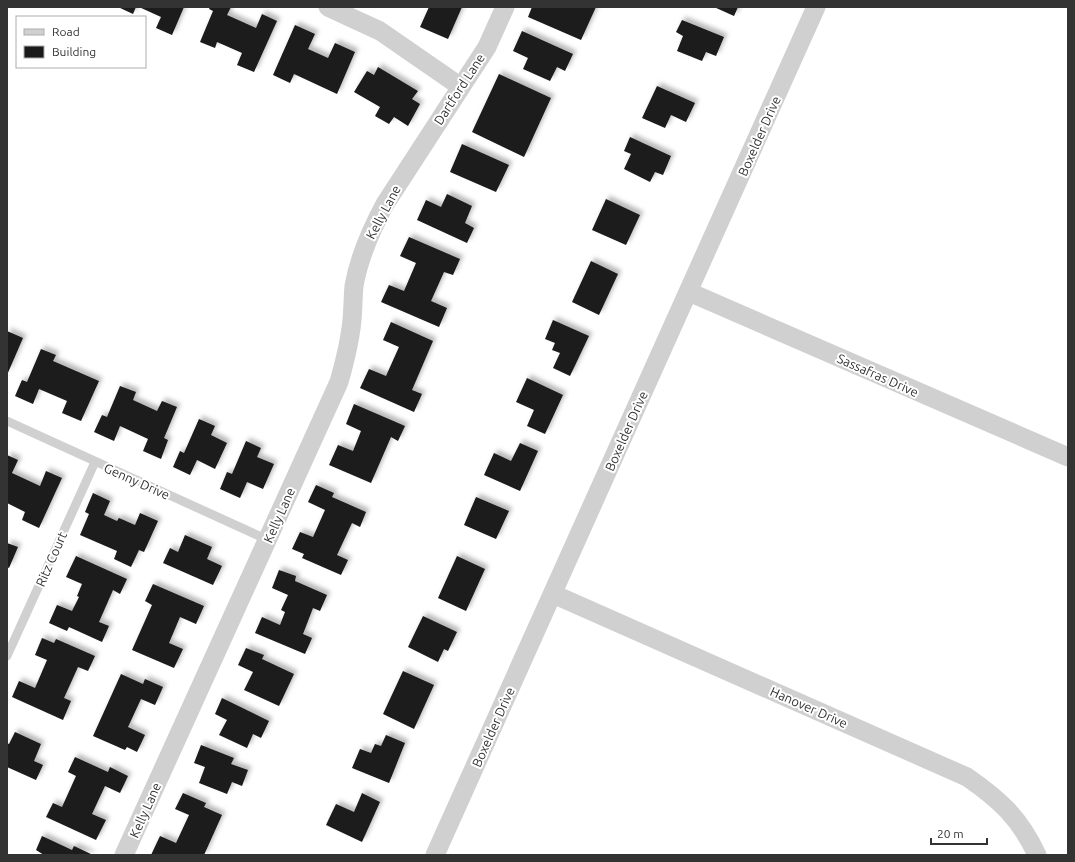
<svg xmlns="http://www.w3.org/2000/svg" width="1075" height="862" viewBox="0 0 1075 862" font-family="Ubuntu,sans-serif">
<defs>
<filter id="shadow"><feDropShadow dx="3.5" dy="-3.5" stdDeviation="2" flood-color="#0004"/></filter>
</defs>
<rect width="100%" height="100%" fill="#fff"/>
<path fill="#1a1a1a" filter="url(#shadow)" d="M118,7H136L133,14Z
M139,7H184L172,35L156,28L161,17Z
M210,7H231L227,15L256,28L262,14L277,21L254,72L237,65L242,53L217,42L215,48L200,42L213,11L209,9Z
M429,7H462L448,39L420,27Z
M532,7H596L581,40L528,17Z
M714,7H738L734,16Z
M682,20L724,37L716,56L706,52L702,61L677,51L683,36L676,32Z
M295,25L315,34L308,49L328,58L335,43L355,52L337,94L294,74L290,83L273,75Z
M522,31L573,54L565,71L557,67L550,81L523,69L528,58L513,51Z
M378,67L418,91L412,99L420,104L408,126L394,117L389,124L375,116L380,107L354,92L367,71L374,75Z
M499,74L551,98L524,157L472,132Z
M657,86L695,103L686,122L671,115L665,128L642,118Z
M630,137L671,156L663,175L655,172L650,182L624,169L631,154L624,151Z
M462,144L509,165L496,192L450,172Z
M447,194L472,206L465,223L474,228L467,243L417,220L426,200L441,207Z
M606,199L640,215L626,245L592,230Z
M409,237L460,259L453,275L444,272L431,301L447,308L439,327L381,302L389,285L404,291L416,263L400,256Z
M591,261L618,274L599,315L572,302Z
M553,320L589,336L570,376L553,368L560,353L552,350L555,343L545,339Z
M391,322L433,341L412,390L422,394L414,412L360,388L369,369L386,376L399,347L383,340Z
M7,331L23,338L7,375Z
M41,349L56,355L53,361L99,381L81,421L62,413L67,401L39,389L33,404L15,396L22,380L27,382Z
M527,378L563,395L545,434L527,426L534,410L516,402Z
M120,386L136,392L133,400L157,411L162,401L177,407L164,438L168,440L161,459L143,451L148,439L120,426L114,441L94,432L102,415L107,417Z
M354,404L405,426L398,441L391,437L371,483L329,465L338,445L353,451L361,431L346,424Z
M199,419L215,426L211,435L227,443L215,469L197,460L190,475L173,467L180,451L184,453Z
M246,441L261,448L257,457L274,464L263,489L247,482L240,498L220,489L227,472L232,474Z
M520,443L538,451L520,491L484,475L494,453L511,461Z
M7,455L18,460L12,473L40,486L46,471L62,478L39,528L22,520L25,512L7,503Z
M316,485L334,493L332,497L366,512L360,527L352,523L337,555L348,560L341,575L302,558L304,554L292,549L300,532L313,537L325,510L308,502Z
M93,493L110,501L104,515L117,521L119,518L135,525L140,513L158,521L144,552L139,550L131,567L114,559L117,551L80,535L89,514L85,512Z
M476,497L509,511L496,539L464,525Z
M185,535L212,547L207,559L222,566L213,585L163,563L170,548L178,552Z
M7,543L18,547L9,568L7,567Z
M76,556L127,579L120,594L113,590L99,622L109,626L102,642L69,627L67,631L49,623L57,605L72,611L79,597L77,596L82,584L66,577Z
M457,556L485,569L466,611L438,598Z
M279,570L296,576L295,581L327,595L320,611L313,608L303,634L312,638L305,654L255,633L262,617L280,625L285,612L281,610L288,595L272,588Z
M153,584L204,606L196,624L180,617L169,643L183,649L174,668L132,650L152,605L145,601Z
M423,616L457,632L448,651L444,649L438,662L408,647Z
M42,638L54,643L56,639L95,656L88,671L78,667L64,698L71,701L63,720L12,697L19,681L35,688L47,660L35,655Z
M246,648L264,655L262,659L294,674L279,706L244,690L253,672L238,665Z
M403,671L434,685L414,729L383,714Z
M121,674L143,684L145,679L163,687L155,705L141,699L128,727L145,735L137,752L127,747L125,750L93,736Z
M222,698L269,721L261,738L253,734L247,748L219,735L227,720L215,714Z
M15,732L41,744L34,761L43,765L36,780L7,767V743L9,744Z
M386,735L405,743L389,783L352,768L360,749L371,753L375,744L381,746Z
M201,745L234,758L231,764L248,770L242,786L232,782L227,794L199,783L205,767L194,763Z
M75,757L108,772L110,767L128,776L120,793L105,786L92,814L106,820L96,840L46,817L53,803L62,807L76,776L68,772Z
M183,793L206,803L204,807L222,815L204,855H151L160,836L176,843L189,815L175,809Z
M362,793L380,802L362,842L326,825L336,804L354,812Z
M42,836L72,850L74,846L93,855H44L36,850Z"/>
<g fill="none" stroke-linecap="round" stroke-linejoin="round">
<path stroke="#d0d0d0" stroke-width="9" d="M7,421L268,540
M7,656L95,462"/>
<path stroke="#d0d0d0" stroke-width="19" d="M328,7L380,31L461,87
M689,292L1068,457
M553,594L967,777C1000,800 1020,818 1037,855
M124,855L339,382C345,361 350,341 352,320C353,309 353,297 354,286C359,257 371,230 385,204L487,47L505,7
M435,855L816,7"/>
</g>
<g text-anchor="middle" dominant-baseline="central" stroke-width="4" stroke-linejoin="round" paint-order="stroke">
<g font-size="13" fill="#333" stroke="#fff">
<text transform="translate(459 89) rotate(-57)">Dartford Lane</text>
<text transform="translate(759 136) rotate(-66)">Boxelder Drive</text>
<text transform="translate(383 212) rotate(-62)">Kelly Lane</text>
<text transform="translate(878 375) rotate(24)">Sassafras Drive</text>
<text transform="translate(626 431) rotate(-66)">Boxelder Drive</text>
<text transform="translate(137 481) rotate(24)">Genny Drive</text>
<text transform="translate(279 515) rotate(-66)">Kelly Lane</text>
<text transform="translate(51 559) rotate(-66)">Ritz Court</text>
<text transform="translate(809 707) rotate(24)">Hanover Drive</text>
<text transform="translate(493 727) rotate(-66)">Boxelder Drive</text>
<text transform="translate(145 810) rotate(-66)">Kelly Lane</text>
</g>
</g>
<rect width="1075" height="862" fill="none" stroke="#333333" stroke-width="16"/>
<rect x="16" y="16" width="130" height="52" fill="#ffffff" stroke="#adadad"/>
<rect x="24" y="29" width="20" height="6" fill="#d0d0d0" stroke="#adadad"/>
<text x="52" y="36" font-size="12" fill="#333333">Road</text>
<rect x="24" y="46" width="20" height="12" fill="#1a1a1a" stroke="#adadad"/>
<text x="52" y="56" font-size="12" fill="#333333">Building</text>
<path d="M931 838v6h56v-6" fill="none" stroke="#333333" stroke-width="2"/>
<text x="937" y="838" font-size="12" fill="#333333" stroke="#ffffff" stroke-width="3" paint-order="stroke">20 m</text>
</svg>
